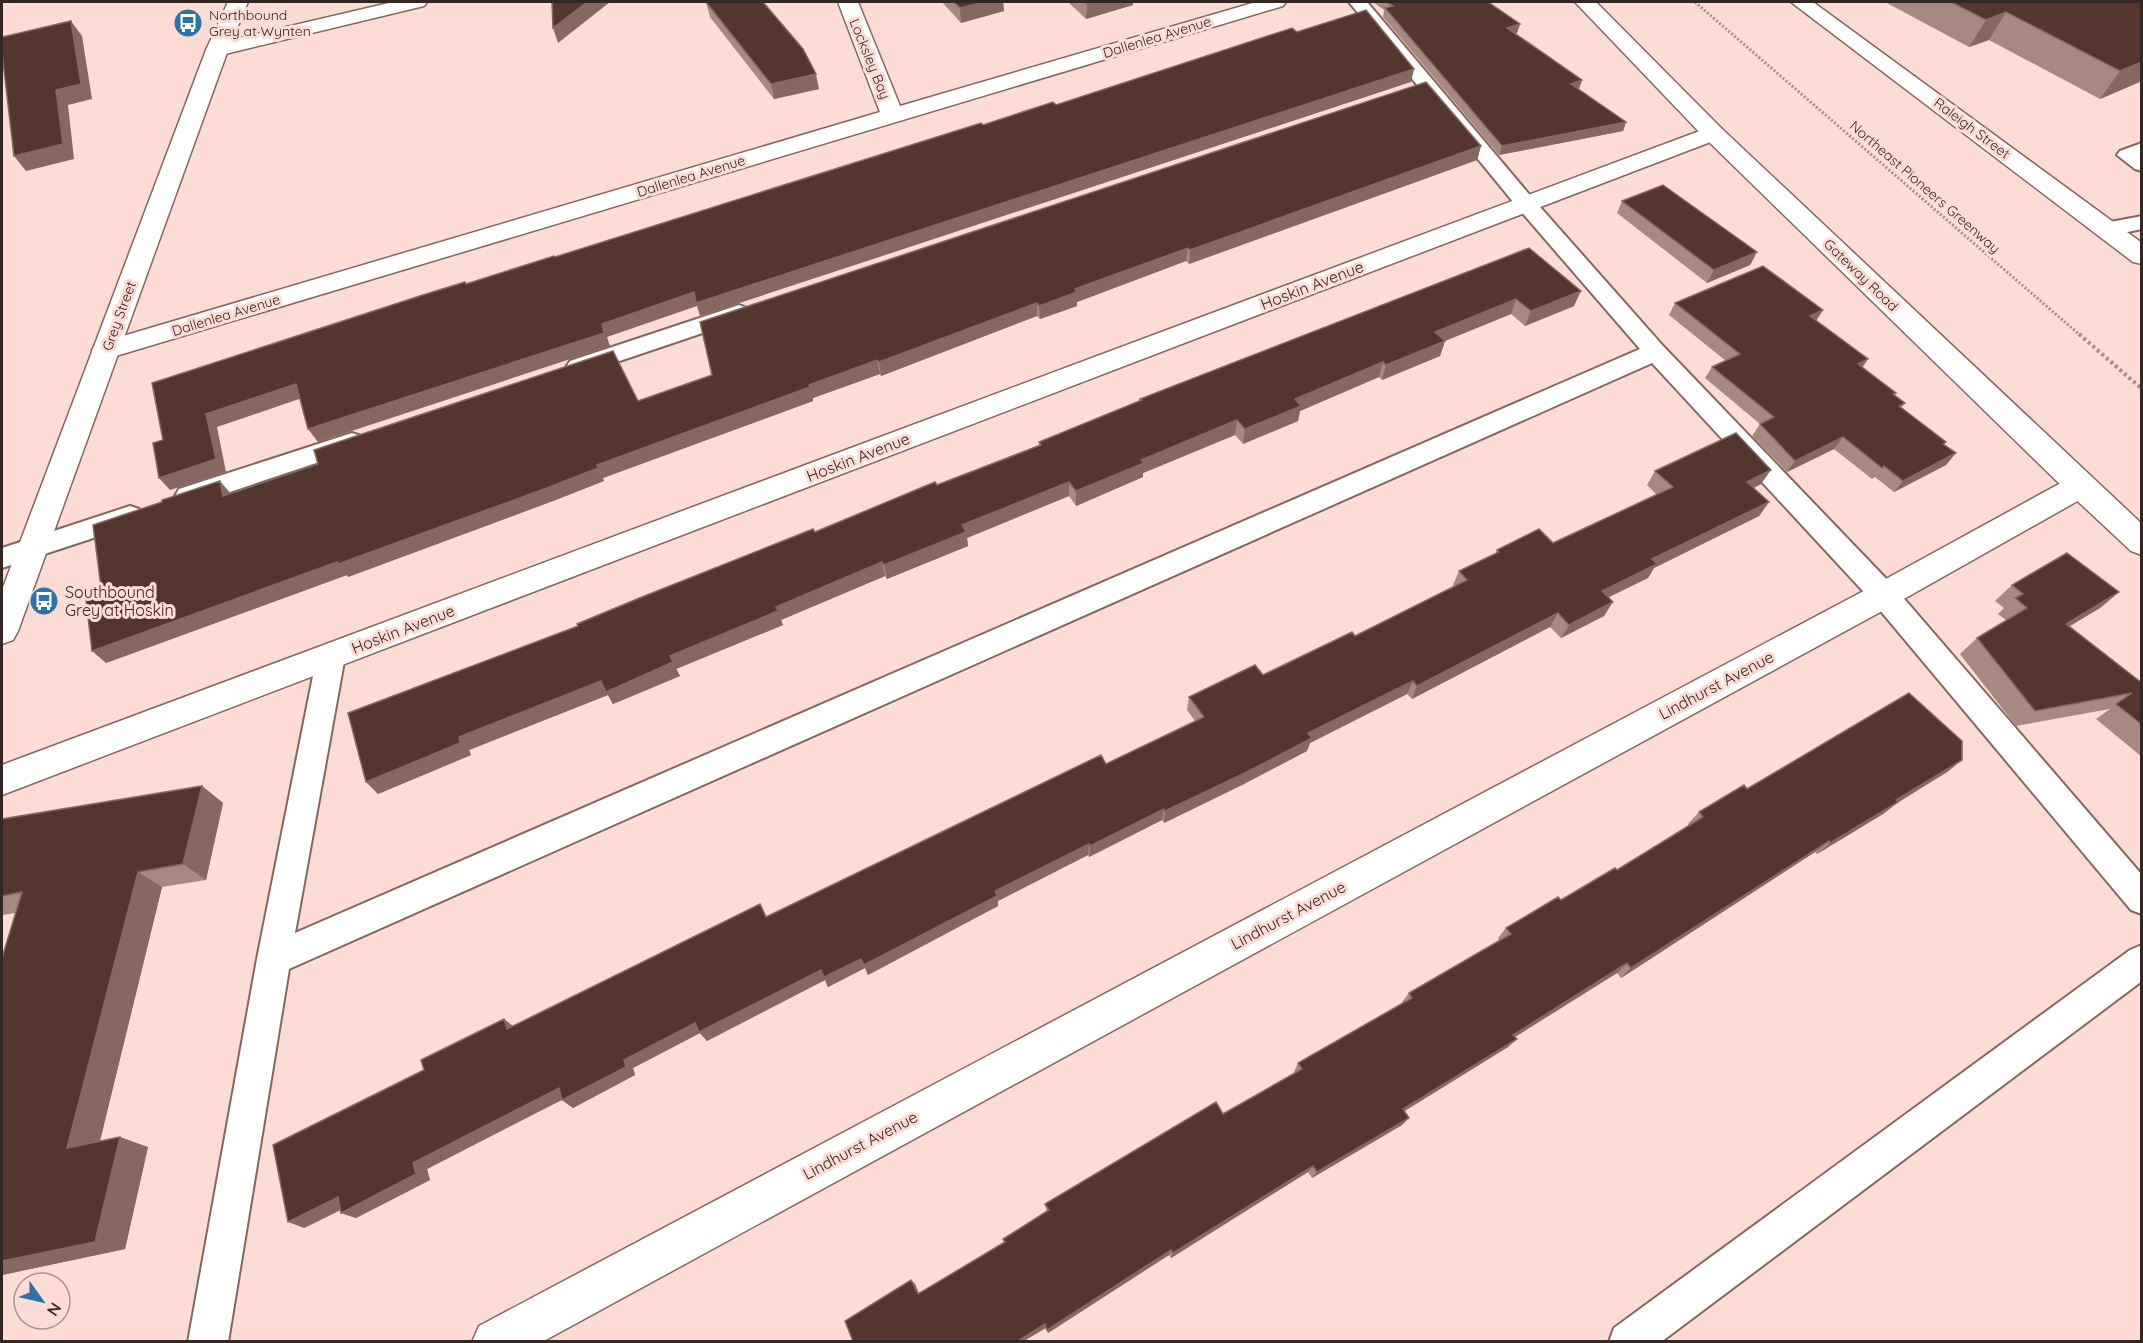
<svg xmlns="http://www.w3.org/2000/svg" width="2143" height="1343" viewBox="0 0 2143 1343" font-family="Quicksand,sans-serif">
<rect width="100%" height="100%" fill="#fcdcd4"/>
<g fill="none" stroke-linecap="round" stroke-linejoin="round">
<g stroke="#89665d" stroke-width="4">
<path id="lane" d="M1349,2H1367L1533,199L1663,346L1894,587L2142,875V914L2131,910L1874,603L1652,363L289,969L228,1342H188L257,959L317,656L321,648L331,644L341,648L345,656L295,933L1640,349L1519,209Z
M2142,143V171L2135,169L2117,155L2120,151Z
M2142,216V229L2108,236L2100,234L2097,229L2100,224Z
M739,305L747,308L750,313L747,318L578,375L570,373L566,367L570,361Z
M352,433L361,436L364,442L361,448L188,506L179,503L175,496L179,489Z
M130,506L139,509L143,516L139,523L2,568V548Z
M2142,945V981L1661,1342H1609L1614,1328L2130,950Z"/>
</g>
<g stroke="#89665d" stroke-width="3">
<path id="street" d="M393,2H427L424,6L217,56L209,55L206,50L209,45Z
M838,2H858L900,106L1256,2H1286L1283,6L116,356L106,359L96,356L92,350L96,344L880,112Z
M1713,126L1721,128L1724,133L1721,138L2,795V765Z
M2080,475L2090,478L2095,486L2090,494L1895,604L542,1342H472L479,1326L1873,586L2070,478Z"/>
</g>
<g stroke="#89665d" stroke-width="3">
<path id="secondary" d="M228,2H248L228,50L18,631L13,640L2,644V590L206,50Z
M1575,2H1596L1721,128L2142,524V555L2131,551L2070,494L1705,138Z
M1791,2H1813L2142,243V264L2133,262Z"/>
</g>
<path stroke="#a78f89" stroke-width="3" stroke-dasharray="2 2" stroke-linecap="butt" d="M1695,2L2081,336"/>
<path stroke="#a78f89" stroke-width="4" stroke-dasharray="3 3" stroke-linecap="butt" d="M2079,334L2142,389"/>
<use href="#lane" fill="#fff" fill-rule="evenodd"/>
<use href="#street" fill="#fff" fill-rule="evenodd"/>
<use href="#secondary" fill="#fff" fill-rule="evenodd"/>
</g>
<path fill="#a88981" d="M706,2L819,89L774,99L710,17Z
M942,2H1003L1004,11L961,23Z
M1068,2H1133V5L1086,19Z
M1373,2H1488L1520,24L1517,33L1515,34L1582,80L1579,89L1626,122L1623,131L1499,155L1383,17L1384,10Z
M1885,2H2142V81L2100,99L1989,40L1969,47Z
M1481,146L1477,160L1189,264L1186,261L1077,302V306L1040,319L1037,316L881,376L880,374L813,398V401L603,478L604,481L553,501L348,577L347,575L106,663L101,587L162,502L231,494L638,401Z
M1622,201L1757,252L1750,265L1707,283L1617,213Z
M1529,248L1574,306L1525,326L1511,314L1445,341L1440,356L1382,380L1379,377L1300,411L1298,421L1243,444L1235,435L1143,473V477L1076,506L1069,496L967,538L968,546L887,579L885,576L781,620L783,625L676,669L680,676L613,704L608,695L469,750L471,755L378,794L578,626L815,532L1039,445V442L1140,401V399Z
M1675,303L1823,310L1816,321L1862,368L1896,393L1895,395L1905,403L1901,408L1946,442L1944,444L1956,453L1946,465L1894,492L1875,477L1872,479L1834,449L1787,472L1752,436L1760,424L1705,378L1712,367L1726,361L1669,315Z
M1655,471L1761,484L1754,488L1769,502L1759,516L1654,568L1648,578L1608,597L1604,616L1561,638L1550,627L1412,699L1407,694L1310,743L1307,751L1242,785L1164,823L1162,820L1089,857L1088,855L998,901V906L868,975L865,968L828,987L825,980L707,1041L700,1033L633,1068L635,1075L573,1108L562,1100L427,1169L430,1180L356,1218L341,1213V1210L304,1228L424,1070L504,1019L513,1026L767,917L1106,764L1195,721L1187,710L1189,697L1263,675L1355,636L1454,587L1453,585L1459,571L1495,554L1497,550L1553,543L1657,495L1647,485Z
M2012,585L2119,592L2100,608L2070,626L2142,683V757L2096,719L2110,709L2016,726L1960,654L1977,638L2006,620L1998,614L2004,608L1995,601Z
M1962,760L1947,772L1897,803L1883,814L1817,854L1815,852L1621,978L1617,973L1515,1037L1508,1047L1405,1111L1402,1125L1312,1178L1308,1172L1171,1258L1169,1255L1048,1333L1046,1328L853,1341L911,1280L915,1284L919,1294L1004,1242L1003,1239L1047,1212L1045,1204L1223,1114L1295,1073L1294,1072L1298,1063L1403,1003L1402,1002L1409,993L1499,940L1498,938L1506,928L1561,900L1617,870L1689,826L1688,824L1699,812L1747,789Z
M202,786L223,803L206,880L162,887L100,1141L148,1147L125,1249L2,1275V958L15,913L3,915H2V819Z"/>
<path fill="#876860" d="M587,2H610L558,43L553,28Z
M984,2H1003L1004,11L961,23L960,8Z
M1095,2H1133V5L1086,19L1087,4Z
M2006,12L1989,40L1969,47L1986,20Z
M71,21L82,36L92,99L68,105L74,159L26,171L14,156L56,90Z
M1520,24L1517,33L1504,37L1507,28Z
M2142,62V81L2100,99L2120,71Z
M1414,69L1411,82L700,316L697,306L607,337L610,346L318,442L308,429L602,324L694,292Z
M816,74L819,89L774,99L771,84Z
M1582,80L1579,89L1571,84Z
M1626,122L1623,131L1499,155L1502,146Z
M1481,146L1477,160L1189,264L1190,250Z
M1188,248L1186,261L1077,302V306L1040,319L1039,306L1075,289Z
M1757,252L1750,265L1707,283L1714,270Z
M1581,291L1574,306L1525,326L1531,311Z
M1516,299L1511,314L1430,347L1435,332Z
M1037,303V316L881,376L879,362Z
M1823,310L1815,322L1810,316Z
M1445,341L1440,356L1382,380L1386,365Z
M1868,359L1860,371L1858,364Z
M877,360L880,374L813,398V401L603,478L597,465L809,385Z
M1383,362L1379,377L1300,411L1298,421L1243,444L1245,429L1295,399Z
M296,384L305,397L217,427L226,472L170,490L159,478L206,414Z
M1237,420L1235,435L1143,473V477L1076,506V491L1141,460Z
M1843,437L1834,449L1787,472L1795,461Z
M1956,453L1946,465L1894,492L1903,481Z
M598,468L604,481L553,501L348,577L347,575L106,663L92,651Z
M1771,470L1761,484L1737,496L1747,482Z
M220,481L231,494L223,496Z
M1069,482V496L967,538L968,546L887,579L884,565L962,525Z
M1769,502L1759,516L1654,568L1648,578L1593,605L1602,591L1652,559Z
M882,562L885,576L781,620L783,625L676,669L670,656L776,607Z
M2119,592L2100,608L2048,639L2066,624Z
M1613,602L1604,616L1561,638L1569,625Z
M1558,613L1550,627L1412,699L1417,686Z
M673,662L680,676L613,704L608,695L469,750L471,755L378,794L366,782L459,737L601,681Z
M1413,681L1407,694L1310,743L1307,751L1242,785L1164,823L1165,811L1308,733Z
M1962,760L1947,772L1897,803L1883,814L1817,854L1830,843L1896,800Z
M202,786L223,803L206,880L183,864Z
M1164,809L1162,820L1089,857L1090,846Z
M1829,841L1815,852L1621,978L1631,968Z
M1089,844L1088,855L998,901V906L868,975L864,965L995,891Z
M138,872L162,887L96,1157L67,1148Z
M861,959L865,968L828,987L825,980L707,1041L700,1033L633,1068L635,1075L573,1108L562,1100L624,1060L695,1023L821,970Z
M1627,963L1617,973L1505,1043L1513,1035Z
M504,1019L515,1028L507,1029Z
M1517,1039L1508,1047L1396,1116L1403,1109Z
M559,1088L569,1096L427,1169L430,1180L356,1218L341,1213L413,1163Z
M1409,1118L1402,1125L1312,1178L1317,1172Z
M120,1137L148,1147L125,1249L2,1275V1261Z
M1313,1166L1308,1172L1171,1258L1173,1253Z
M338,1197L354,1203L304,1228L288,1222Z
M1171,1250L1169,1255L1048,1333L1047,1330Z
M911,1280L915,1284L921,1298L918,1294Z
M1045,1324L1046,1328L1024,1341H1018Z"/>
<path fill="#55362e" stroke="#876860" stroke-width="1.5" d="M552,2H587L553,28Z
M706,2H763L803,49L816,74L771,84Z
M954,2H984L960,8Z
M1084,2H1095L1087,4Z
M1386,2H1488L1520,24L1507,28L1582,80L1571,84L1626,122L1502,146L1385,8L1393,6Z
M1951,2H2142V62L2120,71L2006,12L1986,20Z
M1366,10L1414,69L696,303L694,292L602,324L604,333L308,429L296,384L206,414L216,459L159,478L153,443L163,440L152,383L423,295L465,282L466,284L554,256L555,257L981,123L983,125L1053,102L1056,105L1292,28L1297,32Z
M71,21L81,84L56,90L63,144L14,156L2,53V37Z
M1426,82L1481,146L1190,250L1188,248L1075,289L1077,292L1039,306L1037,303L879,362L877,360L809,385L810,387L597,465L598,468L547,488L338,564L337,562L92,651L85,592L101,587L93,525L162,502V500L220,481L223,496L318,464L314,450L613,351L638,401L712,375L700,322Z
M1663,185L1757,252L1714,270L1622,201Z
M1529,248L1581,291L1531,311L1516,299L1435,332L1445,341L1386,365L1383,362L1295,399L1301,406L1245,429L1237,420L1141,460L1144,463L1076,491L1069,482L962,525L966,532L884,565L882,562L776,607L778,611L670,656L673,662L606,692L601,681L459,737L460,743L366,782L348,713L578,626L577,624L642,597L813,529L815,532L935,482L937,485L1041,445L1039,442L1142,400L1140,399Z
M1763,266L1823,310L1810,316L1868,359L1858,364L1896,393L1893,394L1905,403L1899,406L1946,442L1943,444L1956,453L1903,481L1884,466L1882,468L1843,437L1795,461L1760,424L1774,417L1712,367L1740,354L1675,303Z
M1736,433L1771,470L1747,482L1769,502L1652,559L1657,564L1602,591L1613,602L1569,625L1558,613L1417,686L1413,681L1308,733L1312,738L1245,773L1165,811L1164,809L1090,846L1089,844L995,891L997,896L864,965L861,959L824,977L821,970L699,1032L695,1023L624,1060L626,1067L562,1100L559,1088L413,1163L416,1174L341,1213L338,1197L288,1222L273,1145L424,1070L421,1060L504,1019L507,1029L760,904L766,917L1101,755L1106,764L1204,717L1189,697L1255,665L1263,675L1352,632L1355,636L1467,580L1459,571L1499,552L1497,550L1539,529L1553,543L1673,487L1655,471Z
M2067,553L2119,592L2066,624L2142,683V725L2116,704L2132,693L2035,711L1977,638L2027,608L2015,598L2023,594L2012,585Z
M1909,693L1962,741V760L1896,800L1898,802L1830,843L1829,841L1631,968L1627,963L1513,1035L1517,1039L1403,1109L1409,1118L1317,1172L1313,1166L1173,1253L1171,1250L1047,1330L1045,1324L1018,1341H853L845,1321L911,1280L918,1294L1005,1242L1003,1239L1049,1210L1045,1204L1216,1102L1223,1114L1302,1069L1298,1063L1412,998L1409,993L1511,934L1506,928L1558,897L1561,900L1615,868L1617,870L1703,817L1699,812L1744,785L1747,789Z
M202,786L183,864L138,872L67,1148L120,1137L95,1242L2,1261V958L22,892L2,896V819Z"/>
<defs>
<g id="bus-disc" transform="scale(1.5)"><circle r="9.5" fill="#2d73a7" stroke="#fcdcd4"/><path d="M-5-6H5V4H4V6H2V4H-2V6H-4V4H-5ZM-3.5-4V0h7V-4ZM-3.5 1.2v1.5H-2V1.2ZM2 1.2v1.5H3.5V1.2Z" fill="#fff"/></g>
</defs>
<g fill-rule="evenodd">
<use href="#bus-disc" x="188" y="23"/>
<use href="#bus-disc" x="44" y="601"/>
</g>
<g text-anchor="middle" dominant-baseline="central" stroke-width="6" stroke-linejoin="round" paint-order="stroke">
<g font-size="14" fill="#342622" stroke="#fcdcd4" text-anchor="start">
<text x="209" y="15">Northbound<tspan x="209" dy="16">Grey at Wynten</tspan></text>
</g>
<g font-size="14" fill="#342622" stroke="#fcdcd4">
<text transform="translate(1157 37) rotate(-17)">Dallenlea Avenue</text>
<text transform="translate(870 59) rotate(68)">Locksley Bay</text>
<text transform="translate(1972 128) rotate(37)">Raleigh Street</text>
<text transform="translate(691 176) rotate(-17)">Dallenlea Avenue</text>
<text transform="translate(1925 187) rotate(41)">Northeast Pioneers Greenway</text>
<text transform="translate(1861 275) rotate(44)">Gateway Road</text>
<text transform="translate(226 315) rotate(-17)">Dallenlea Avenue</text>
<text transform="translate(119 316) rotate(-70)">Grey Street</text>
</g>
<g font-size="16" fill="#342622" stroke="#fcdcd4">
<text transform="translate(1312 285) rotate(-21)">Hoskin Avenue</text>
<text transform="translate(858 457) rotate(-21)">Hoskin Avenue</text>
<text transform="translate(403 629) rotate(-21)">Hoskin Avenue</text>
<text transform="translate(1716 685) rotate(-28)">Lindhurst Avenue</text>
<text transform="translate(1288 915) rotate(-28)">Lindhurst Avenue</text>
<text transform="translate(860 1145) rotate(-28)">Lindhurst Avenue</text>
</g>
<g font-size="16" fill="#342622" stroke="#fcdcd4" text-anchor="start">
<text x="65" y="592">Southbound<tspan x="65" dy="18">Grey at Hoskin</tspan></text>
</g>
</g>
<rect width="2143" height="1343" fill="none" stroke="#342622" stroke-width="6"/>
<g transform="translate(42 1301) rotate(124)"><circle r="28" fill="#fcdcd4" stroke="#ac938d" stroke-width="1.5"/>
<path d="M0-4.5L10 22L0 15L-10 22Z" fill="#2d73a7"/>
<text y="-9" font-size="16" font-weight="bold" text-anchor="middle" fill="#342622">N</text>
</g>
</svg>
